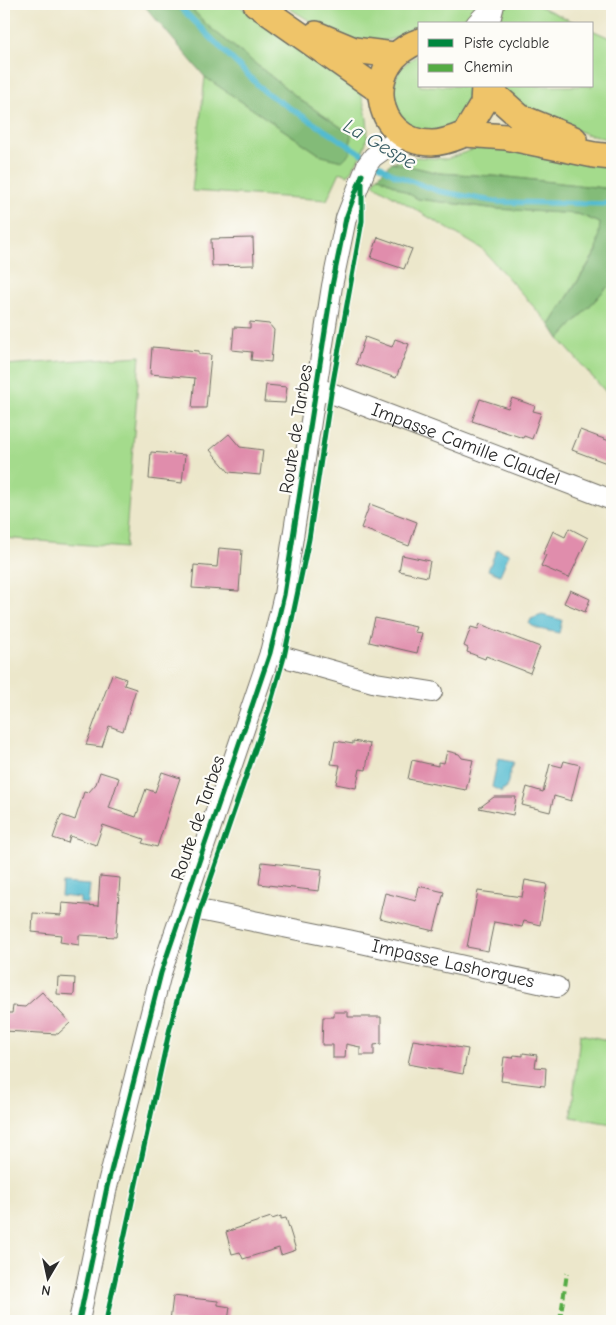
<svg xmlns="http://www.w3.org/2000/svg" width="616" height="1325" viewBox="0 0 616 1325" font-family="'Comic Neue',sans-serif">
<rect width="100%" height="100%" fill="#fdfcf7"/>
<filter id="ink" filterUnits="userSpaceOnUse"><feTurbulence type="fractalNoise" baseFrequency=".02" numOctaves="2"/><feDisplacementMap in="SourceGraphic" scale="10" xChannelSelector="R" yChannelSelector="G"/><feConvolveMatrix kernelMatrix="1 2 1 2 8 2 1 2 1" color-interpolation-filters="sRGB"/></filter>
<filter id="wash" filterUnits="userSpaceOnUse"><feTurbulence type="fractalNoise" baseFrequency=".0096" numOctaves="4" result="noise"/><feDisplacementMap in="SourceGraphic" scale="20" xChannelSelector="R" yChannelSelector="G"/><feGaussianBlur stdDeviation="1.12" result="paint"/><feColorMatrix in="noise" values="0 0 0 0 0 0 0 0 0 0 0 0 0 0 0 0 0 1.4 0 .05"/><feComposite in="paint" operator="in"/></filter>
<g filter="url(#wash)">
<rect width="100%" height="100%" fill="#ece7cb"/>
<path fill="#a4db8c" stroke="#68835c" d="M187,4H237L360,89C371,129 373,141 348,175L340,172L327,200L192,191L205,77L322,156L351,134L302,101L208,26Z
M282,4H476L470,16L455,22L420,24V26C408,29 399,38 388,40C347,48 316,24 282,4Z
M506,4H535L578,24H499Z
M592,30L612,39V140L586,134L528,111L497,86H592Z
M420,54V86H473L470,113L448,133L412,130L394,109C394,80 392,69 420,54Z
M488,144L612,165V189L508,177L439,173L392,162L417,157L447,159Z
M378,176L418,199L497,209L578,214L601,223L597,250L550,325L482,249L373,184Z
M612,282V399L559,339Z
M140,356L125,548L4,538V365Z
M580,1034L612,1041V1124L571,1117Z"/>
<path fill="#83bb78" stroke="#577352" d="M143,4H187L208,26L302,101L351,134L350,153L342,161L322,156L205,77Z
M392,162L439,173L508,177L612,189V282L559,339L550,325L597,251L600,223L578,214L497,209L418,199L378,176Z"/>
<path fill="#53bbd0" stroke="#3f737e" d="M497,549L509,554L500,575L488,570Z
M542,615L562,620L559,633L539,629L529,624L531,619Z
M498,759L513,762L506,789H502V792L492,787Z
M62,883L90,885L88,904L80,903V898L61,896Z"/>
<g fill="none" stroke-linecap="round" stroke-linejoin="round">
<path stroke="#53bbd0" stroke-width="5.5" d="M177,4L265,92L395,175L438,191L498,202L612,204"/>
</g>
<g id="blocks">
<path fill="#e08dac" d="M378,237L412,249L404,269L371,258Z
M253,238L254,265L212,266L211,239Z
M250,322L269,324L274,330L271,362L251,360L252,352L232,350L234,327L250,328Z
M365,337L392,347L395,339L409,344L396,378L356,364Z
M152,347L199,351V354L211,355L206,408H192L195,378L150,374Z
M266,385L287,387L285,403L264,402Z
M512,398L535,406L533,411L541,413L532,439L524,436L523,438L472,421L480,399L508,408Z
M580,430L612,442V465L572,450Z
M229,434L240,447L263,450L260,475L229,472L210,450Z
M151,452L185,455L182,483L149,479Z
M370,504L417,522L409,546L361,528Z
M569,528L588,538L569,578L541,566L546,555L543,554L553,531L565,537Z
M219,548L242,550L239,591L192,588L194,565L217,567Z
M402,555L430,561L427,577L399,571Z
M570,590L590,599L585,612L564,603Z
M375,618L416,627L414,632L422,633L417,653L369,642Z
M480,624L540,647L530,673L486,656L485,659L467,652L468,648L464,646L471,627L478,629Z
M112,674L126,679L124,685L136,689L123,731L109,726L102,747L86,745Z
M335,741L353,744V741L370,744L366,770L360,769L356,788L336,784L340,765L331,764Z
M447,751L459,754L462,758L473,760L466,790L408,779L412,760L438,766V762L444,763Z
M564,761L580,765L571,801L554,796L550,812L522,805L527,787L543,792L550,764L562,767Z
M100,772L119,778L109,808L136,817L146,789L155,792L162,772L180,778L157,847L142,843L144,839L103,825L96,845L70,836L68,843L53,838L61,815L75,820L84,792L88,793L96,784Z
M494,797H516L513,815L479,808Z
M262,862L322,869L319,891L259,884Z
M100,876L120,878L116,937L79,935V945L60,942L61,935L32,932L33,913L61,915L62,903L98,906Z
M525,880L547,884L540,925L524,921L522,927L494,922L488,951L467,947L478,891L522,897Z
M419,886L444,892L434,931L379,918L385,893L416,901Z
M58,977L75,978L74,995L57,994Z
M42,992L70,1023L58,1034L4,1031V1013H12L13,1006L25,1007Z
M334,1012H348V1017H381V1044L374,1045V1055H360V1047L346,1044L345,1058H333V1045H322L323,1017H334Z
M413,1040L468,1049L463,1074L408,1064Z
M523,1053L537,1055L535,1067L546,1068L545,1086L501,1081L504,1057L513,1058L514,1055L523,1056Z
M281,1216V1219L286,1218L296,1250L281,1255L279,1248L243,1259L240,1252L232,1254L226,1232L271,1217L272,1219Z
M173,1296L218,1301V1305L230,1307L228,1321H170Z"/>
</g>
</g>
<g filter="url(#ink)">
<use href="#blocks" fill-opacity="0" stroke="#6f6d63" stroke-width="1"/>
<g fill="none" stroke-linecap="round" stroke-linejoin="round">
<g stroke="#6f6d63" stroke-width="22">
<g id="minor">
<path d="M476,24L494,5L489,24"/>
<path id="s1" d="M318,388L612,500"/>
<path d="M270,653L376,683L432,692"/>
<path id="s2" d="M184,907L348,940L557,987"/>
<path d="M79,1321L107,1187L161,973L270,653L284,595L332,286L346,218L367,165L373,157L404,135"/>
</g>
</g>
<g stroke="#6f6d63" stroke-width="28">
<path id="major" d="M256,4L380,91
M316,34L354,50L394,55
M420,41C361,61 372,143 432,143C443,143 455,138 465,134L483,104L484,86
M485,86L520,117L574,139
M465,134L506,137L594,155L612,157"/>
</g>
<use href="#minor" stroke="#fff" stroke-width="20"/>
<use href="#major" stroke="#efc469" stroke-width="25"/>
<path stroke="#54ab44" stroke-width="4" stroke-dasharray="8 4" stroke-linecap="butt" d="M560,1321L567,1273"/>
<g stroke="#fdfcf7" stroke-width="8">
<path id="cycleway" d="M79,1321L107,1187L161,973L270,653L284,595L332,286L346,218L362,175
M106,1321L169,1032L200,910L268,712L284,657L309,539L331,393L362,221V183"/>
</g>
<use href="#cycleway" stroke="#00873e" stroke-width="5"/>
</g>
</g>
<g text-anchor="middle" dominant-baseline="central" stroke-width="4.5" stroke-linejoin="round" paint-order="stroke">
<g font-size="19" fill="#2b2b2b" stroke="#fdfcf7">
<text transform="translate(296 429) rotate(-81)">Route de Tarbes</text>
<text stroke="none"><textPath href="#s1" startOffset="158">Impasse Camille Claudel</textPath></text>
<text transform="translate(198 818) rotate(-71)">Route de Tarbes</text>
<text stroke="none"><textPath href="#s2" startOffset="275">Impasse Lashorgues</textPath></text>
</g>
<g font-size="20" font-style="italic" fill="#395d65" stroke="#fdfcf7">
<text transform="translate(380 144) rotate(30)">La Gespe</text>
</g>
</g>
<rect width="616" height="1325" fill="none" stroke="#fdfcf7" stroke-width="20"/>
<rect x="418" y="22" width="175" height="65" fill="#fdfcf7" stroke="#a9a8a5"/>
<rect x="428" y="39" width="25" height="8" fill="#00873e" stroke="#a9a8a5"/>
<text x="464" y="48" font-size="15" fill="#2b2b2b">Piste cyclable</text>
<rect x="428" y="64" width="25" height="8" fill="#54ab44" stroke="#a9a8a5"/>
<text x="464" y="72" font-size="15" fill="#2b2b2b">Chemin</text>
<g transform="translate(48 1278) rotate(189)" stroke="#fdfcf7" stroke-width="4" paint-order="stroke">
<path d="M0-4L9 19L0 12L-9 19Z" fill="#2b2b2b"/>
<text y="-8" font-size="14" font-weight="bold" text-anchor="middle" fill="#2b2b2b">N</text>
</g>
</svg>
